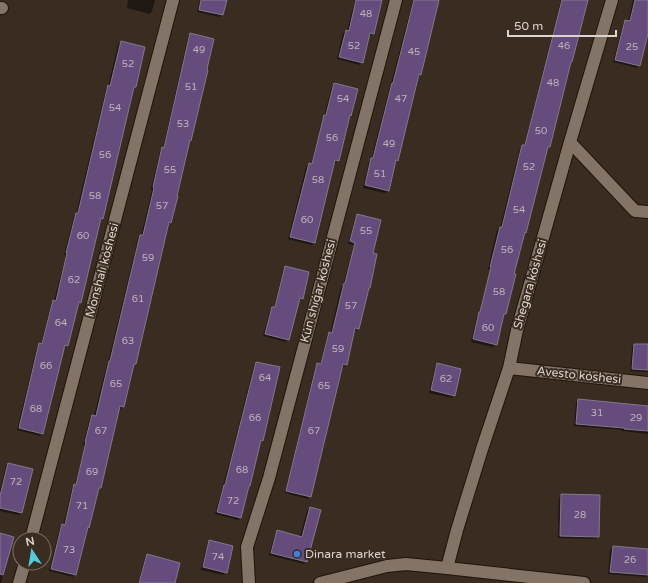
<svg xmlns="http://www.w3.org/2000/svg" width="648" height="583" viewBox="0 0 648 583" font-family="'Varela Round',sans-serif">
<rect width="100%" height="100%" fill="#3a2c20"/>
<path fill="#0007" d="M128,0H155L152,11L150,14L127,8Z
M200,0H226L222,15L220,17L197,12Z
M355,0H381L373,34L371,36H369L362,62L360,65L337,59L343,33L346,31H347Z
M413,0H438L420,74L418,77L397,160L395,163L388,191L385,193L363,188L369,162L371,160L390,86L391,84Z
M561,0H587L549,147L547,149L525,232L523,235L505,314L502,317L496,344L493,347L471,342L477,316L479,314L490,270L488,269L497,230L500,228L520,148L522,146H524Z
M633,0H648V29L639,65L637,68L613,62L623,24L625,21L628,22Z
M190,34L191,140L189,142L170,223L167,226L135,363L133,365L123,406L121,409L118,408L100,488L98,490L88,527L86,529L75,574L73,577L49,571L60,528L63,526L72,488L75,485L85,445L83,444L90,418L92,416H94L107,364L108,363L138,238L141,236L152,190L151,189L160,151L163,148L188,37Z
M121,42L135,87L132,90L102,218L99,221L80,302L78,305L67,345L65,348H63L42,433L40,436L17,430L37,347L39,344L41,345L51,304L53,301H54L66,255H64L74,216L76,214L106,89L108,86L118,45Z
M334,84L351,115L349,117L338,160L336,163L334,162L314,243L311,245L288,239L306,167L309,164L311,165L322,119L324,116L332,86Z
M357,216L372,253L367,289L358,329L355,331H354L346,365L343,367H341L310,496L308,499L285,493L315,367L317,365H320L327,336L329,333L330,334L341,287L343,285L354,245L348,244L355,218Z
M285,267L308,273L302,299L299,301H298L288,339L286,342L263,336L270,310L272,308H274L283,270Z
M635,345H648V372L630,371L632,347Z
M256,363L262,440L260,442L241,517L238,520L215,514L222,488L223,486L231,456L254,365Z
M438,364L454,395L452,398L429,393L435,367Z
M579,400L648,407V434L622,431V430L574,426L576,402Z
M8,464L21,513L18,515L0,511V490L6,466Z
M562,495L598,536L596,539L558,538L559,498Z
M310,508L306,562L304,564L269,555L275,534L278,531L300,537L307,511Z
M0,534L13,538L1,583H0Z
M209,541L226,572L223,575L201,570L207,544Z
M613,547L648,550V575L646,577L608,574L610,550Z
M147,555L174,583H138L145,558Z"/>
<path fill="#654c7d" stroke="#82798b" d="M201,0H227L223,15L199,10Z
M356,0H382L374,34L370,33L363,63L339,57L346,30L349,31Z
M414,0H439L421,75L419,74L398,161L396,160L389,191L365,185L371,158H373L392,83H393Z
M562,0H588L572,62H571L550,147H548L526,233L525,232L514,274H516L506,314H504L497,345L473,339L479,312H480L491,267H490L500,227H502L522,145H525Z
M635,0H648V34L640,66L615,60L625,20L630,21Z
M190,33L214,39L207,69L208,70L191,141L190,140L177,196H178L171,223L169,222L136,364H134L124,407L120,406L101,488H99L89,528L88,527L76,575L51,569L62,524L65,525L74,484L76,485L86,442H85L92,415L96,416L109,361H110L140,235H143L154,188L153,187L162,147L164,148Z
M121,41L145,47L136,87H134L103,219L101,218L81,303L79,302L68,346L65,345L43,434L19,428L39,343L42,344L53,300L56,301L67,253H66L76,213H78L108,85L110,86Z
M334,83L358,89L351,116L350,115L339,161L335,160L315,243L290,237L309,163L312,164L324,115H326Z
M357,214L381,220L373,253L377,254L370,288H369L359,329L355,328L347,365L343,364L311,497L286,491L317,363L321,364L329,332L332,333L344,283H345L355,243L350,241Z
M285,266L309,272L303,299L300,298L289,340L265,334L272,307H275Z
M634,344H648V370L632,369Z
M256,362L280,367L263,441L261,440L250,486H249L241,518L217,512L224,485H225L233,453Z
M437,363L461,369L455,396L431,390Z
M578,399L648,406V431L624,429V428L576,424Z
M8,463L33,469L22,513L0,508V496Z
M561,494L600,495L599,537L560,536Z
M310,507L321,510L307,562L271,553L277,530L302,537Z
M0,533L14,537L3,575L0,574Z
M209,540L233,546L227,573L203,567Z
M613,546L648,549V575L610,572Z
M147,554L180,563L175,583H139Z"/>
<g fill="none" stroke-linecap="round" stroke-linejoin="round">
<g stroke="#201409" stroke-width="14">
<path id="street" d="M0,8H2
M570,142L635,211L648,212
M509,368L648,383
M31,539L173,0
M447,568L457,530L482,449L509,368L517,330L570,142L612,0
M19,583L25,563
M249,583L247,547L269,478L396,0"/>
</g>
<g stroke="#201409" stroke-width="14">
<path id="secondary" d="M320,583L387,566L406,564L447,568L584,583"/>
</g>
<use href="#street" stroke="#847467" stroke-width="12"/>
<use href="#secondary" stroke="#847467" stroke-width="12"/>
</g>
<circle fill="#3f7fe0" stroke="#3a2c20" stroke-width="1.5" cx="297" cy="554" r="4"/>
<g text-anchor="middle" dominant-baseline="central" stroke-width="4" stroke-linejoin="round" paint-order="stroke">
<g font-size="10" fill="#bfb2b9">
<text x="366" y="14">48</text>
<text x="354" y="46">52</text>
<text x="564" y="46">46</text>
<text x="632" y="47">25</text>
<text x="199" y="50">49</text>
<text x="414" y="52">45</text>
<text x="128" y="64">52</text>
<text x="553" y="83">48</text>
<text x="191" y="87">51</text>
<text x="343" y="99">54</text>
<text x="401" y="99">47</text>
<text x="115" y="108">54</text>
<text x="183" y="124">53</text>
<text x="541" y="131">50</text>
<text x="332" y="138">56</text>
<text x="389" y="144">49</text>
<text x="105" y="155">56</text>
<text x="529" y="167">52</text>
<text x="170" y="170">55</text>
<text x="380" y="174">51</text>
<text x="318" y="180">58</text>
<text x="95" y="196">58</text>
<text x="162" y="206">57</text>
<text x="519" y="210">54</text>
<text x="307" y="220">60</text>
<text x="366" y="231">55</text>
<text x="83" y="236">60</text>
<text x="507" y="250">56</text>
<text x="148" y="258">59</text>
<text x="74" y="280">62</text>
<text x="499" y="292">58</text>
<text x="138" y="299">61</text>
<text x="351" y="306">57</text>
<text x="61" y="323">64</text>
<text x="488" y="328">60</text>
<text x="128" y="341">63</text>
<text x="338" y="349">59</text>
<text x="46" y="366">66</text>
<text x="265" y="378">64</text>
<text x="446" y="379">62</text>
<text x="116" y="384">65</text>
<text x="324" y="386">65</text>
<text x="36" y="409">68</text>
<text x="597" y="413">31</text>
<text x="255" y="418">66</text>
<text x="636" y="418">29</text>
<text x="101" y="431">67</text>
<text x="314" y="431">67</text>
<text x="242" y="470">68</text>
<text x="92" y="472">69</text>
<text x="16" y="482">72</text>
<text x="233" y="501">72</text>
<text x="82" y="506">71</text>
<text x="580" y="515">28</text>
<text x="69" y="550">73</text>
<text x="218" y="557">74</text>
<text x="630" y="560">26</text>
</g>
<g font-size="12" fill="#ddd4cd" stroke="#3a2c20">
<text transform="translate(102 270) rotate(-75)">Monshalı kóshesi</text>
<text transform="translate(530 284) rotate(-74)">Shegara kóshesi</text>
<text transform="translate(318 291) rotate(-75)">Kún shıǵar kóshesi</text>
<text transform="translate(579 375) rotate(6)">Avesto kóshesi</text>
</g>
<g font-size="12" fill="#ddd4cd" stroke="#3a2c20" text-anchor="start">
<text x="305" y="554">Dinara market</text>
</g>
</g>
<g transform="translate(32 551) rotate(348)"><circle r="19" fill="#3a2c20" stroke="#7b6f65"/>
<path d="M0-3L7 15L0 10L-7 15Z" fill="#52cbda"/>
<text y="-6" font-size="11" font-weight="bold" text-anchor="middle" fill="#ddd4cd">N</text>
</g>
<path d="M508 30v6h108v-6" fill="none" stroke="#ddd4cd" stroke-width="2"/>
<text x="514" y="30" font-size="12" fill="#ddd4cd" stroke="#3a2c20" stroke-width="3" paint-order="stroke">50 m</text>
</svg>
